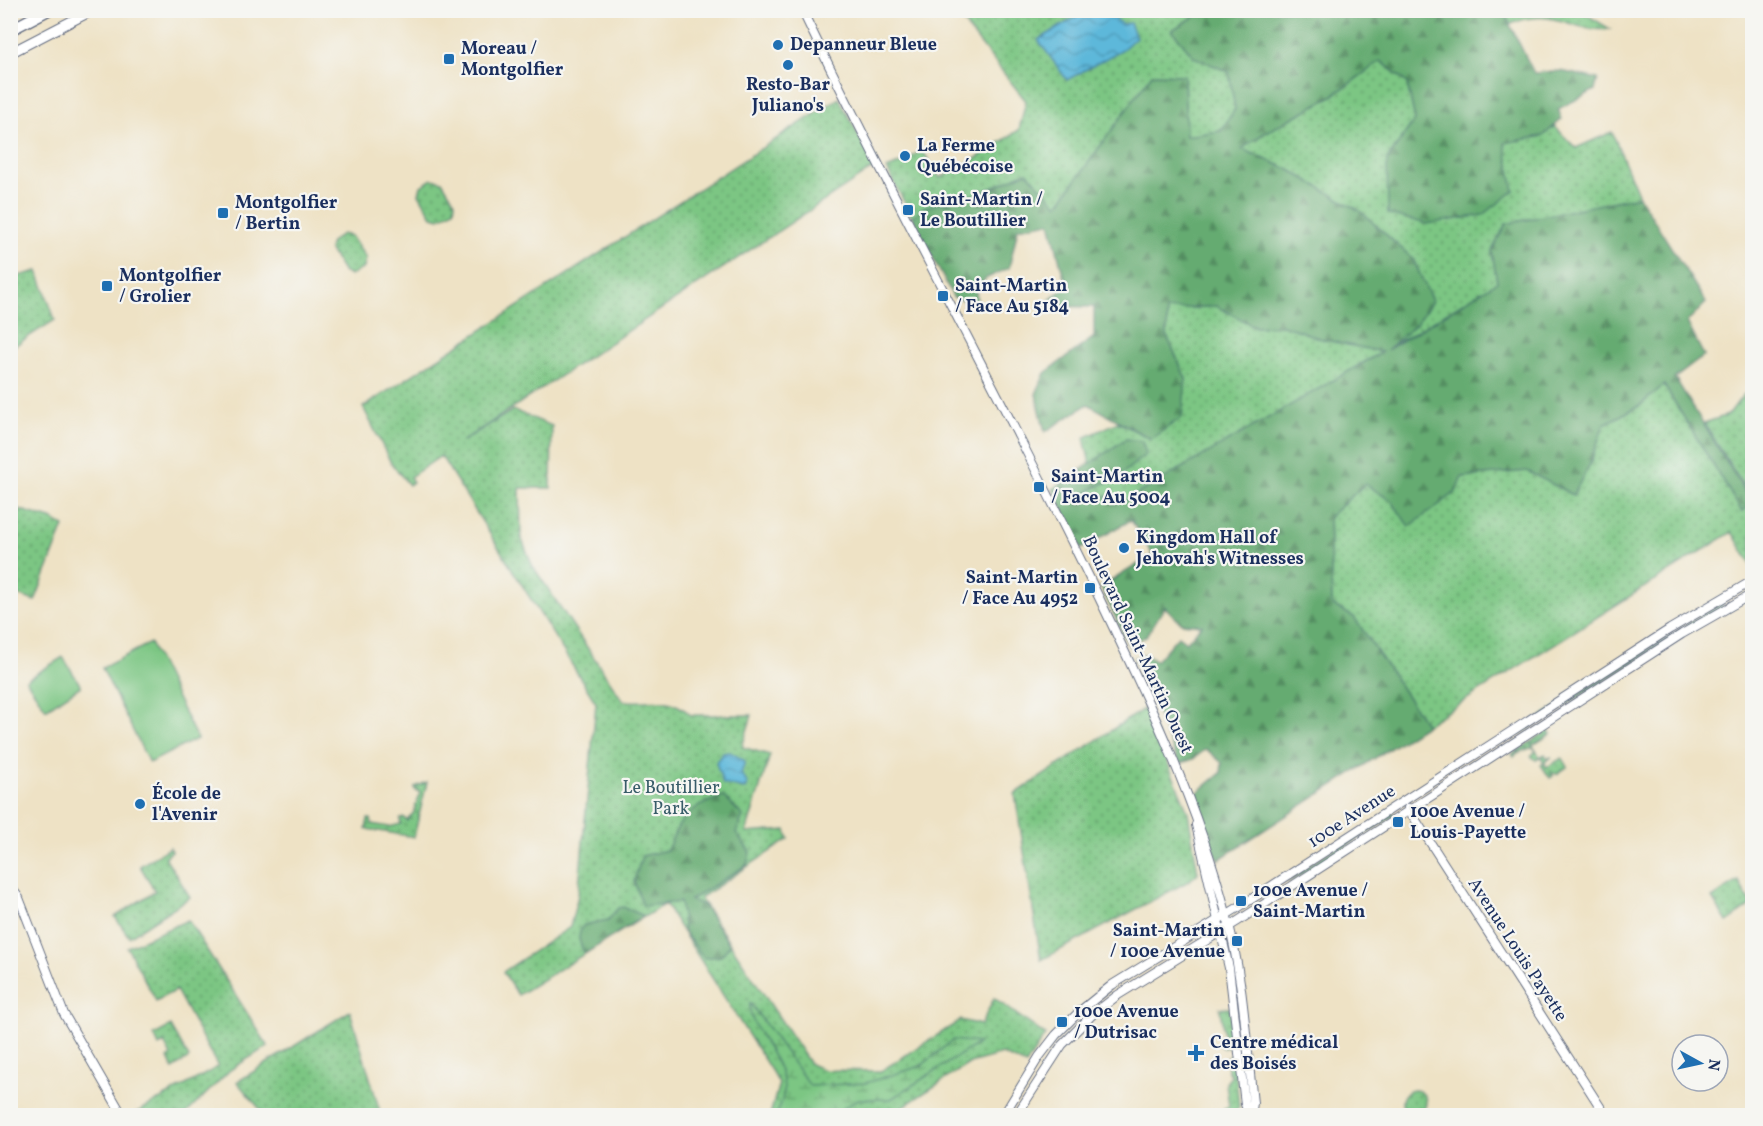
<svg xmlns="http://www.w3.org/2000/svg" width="1763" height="1126" viewBox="0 0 1763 1126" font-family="Vollkorn,serif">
<defs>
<pattern id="green-dots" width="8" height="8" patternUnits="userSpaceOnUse" patternTransform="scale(1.5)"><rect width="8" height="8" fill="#7cc683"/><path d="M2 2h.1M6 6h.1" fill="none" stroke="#65a16e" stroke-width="1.8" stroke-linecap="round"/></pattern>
<pattern id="forest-firs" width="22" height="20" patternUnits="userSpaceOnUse" patternTransform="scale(1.5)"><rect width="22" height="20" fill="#65ab71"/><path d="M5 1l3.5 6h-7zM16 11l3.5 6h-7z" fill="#528c60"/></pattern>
<pattern id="wetland-marsh" width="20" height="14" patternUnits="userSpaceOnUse" patternTransform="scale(1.5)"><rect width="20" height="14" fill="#7cc683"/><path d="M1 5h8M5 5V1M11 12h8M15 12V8" fill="none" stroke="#65a16e"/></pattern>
<pattern id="water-waves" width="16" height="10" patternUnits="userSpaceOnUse" patternTransform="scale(1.5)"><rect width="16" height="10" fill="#5db8da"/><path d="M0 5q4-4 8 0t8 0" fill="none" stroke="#4c96b4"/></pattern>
</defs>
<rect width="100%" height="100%" fill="#f6f6f2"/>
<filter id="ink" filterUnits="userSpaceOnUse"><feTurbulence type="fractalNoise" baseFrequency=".0167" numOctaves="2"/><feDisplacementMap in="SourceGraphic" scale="12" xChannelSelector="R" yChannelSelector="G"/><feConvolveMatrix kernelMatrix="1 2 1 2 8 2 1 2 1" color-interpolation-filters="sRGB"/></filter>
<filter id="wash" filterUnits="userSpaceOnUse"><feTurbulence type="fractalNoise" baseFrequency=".008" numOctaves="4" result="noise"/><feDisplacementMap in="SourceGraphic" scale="24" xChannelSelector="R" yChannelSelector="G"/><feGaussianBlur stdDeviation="1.35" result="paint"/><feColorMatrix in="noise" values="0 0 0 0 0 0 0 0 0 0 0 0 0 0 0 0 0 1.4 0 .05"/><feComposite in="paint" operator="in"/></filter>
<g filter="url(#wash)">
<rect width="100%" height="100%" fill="#eee2c5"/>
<path fill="url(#green-dots)" stroke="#4c7a70" stroke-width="1.5" d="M969,11H1204L1172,30L1194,57L1229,72L1235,109L1221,131L1186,136L1184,75L1152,74L1058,206L1027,172L980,193L924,207L912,217L887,169L904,162L922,150L940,178L972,161L1019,130L1026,101L958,16Z
M1499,11H1581L1610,29C1573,34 1552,4 1509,25L1506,17Z
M1381,61L1407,83L1415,119L1387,160L1543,136L1554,126L1576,148L1612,132L1639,196L1506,224L1492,251L1497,282C1374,358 1250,430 1125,502L1086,492L1122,474L1125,439L1090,464L1084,438L1118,422L1151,439L1186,379L1167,336V310L1216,306L1256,327L1283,325L1325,340L1382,352L1416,324L1432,301L1413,259L1360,211L1288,169L1242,149L1263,134L1332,96Z
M839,98L875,167L461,442L513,410L552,426L551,488H520L521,537L532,565L623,701C652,703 668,694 691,715H752L742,747L770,755L746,833L786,830L789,839L700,898L810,1064L824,1070L881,1071L961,1020L981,1025L994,998L1045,1035L1026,1065L1002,1054L970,1063L898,1110H865L856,1116L770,1115L779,1083L665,904L518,995L503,972L570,927L578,895L596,703L441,456L410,477L413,482L409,485L391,463L363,407Z
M432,179L442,181L455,202L454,210L440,218L432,216L419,194L421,186Z
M342,234L351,236L366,258L364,268L351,275L344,273L329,249L331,242Z
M38,271L55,320L11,348V278Z
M1664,385L1742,511L1752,503V566L1732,532L1426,725L1354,617L1332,605L1329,517L1366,483L1392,501L1462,477L1527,471L1573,495L1590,464L1604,424L1639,406Z
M1752,391V500L1704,423L1728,415L1743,395Z
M11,507L51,519L64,526L35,601L11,593Z
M1721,603L1723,606L1520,734L1518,731Z
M1145,708L1188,812L1198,873L1189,881L1041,960L1015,794Z
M1549,730L1551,734L1533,745L1531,743L1540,757L1545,754L1547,758L1552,757L1544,763L1547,767L1562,758L1567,767L1557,774L1551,773L1553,776L1550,778L1541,765L1544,763L1541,757L1536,760L1531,756L1536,751L1533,747L1517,753L1514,757L1512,754Z
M427,782L414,837L366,829L368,819H371L372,824L389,827L401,824L400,819L403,817L407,821L414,812L420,792L415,790V787Z
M1393,812L1395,815L1288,883L1309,865Z
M170,847L172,851L165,857L190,897L129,937L115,917L155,891L140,866Z
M1738,881L1752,905L1727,922L1712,898Z
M188,920L268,1046L230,1070L185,1115H132L218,1067L176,990L156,1001L127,947Z
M1220,1008H1230L1233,1046L1223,1048L1220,1046L1225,1044Z
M350,1011L381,1115H265L237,1082Z
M171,1026L189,1058L173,1069L168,1058L171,1056L164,1043L159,1046L154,1035Z
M1234,1054L1239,1108L1234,1112L1224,1113V1108L1229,1107L1226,1083L1232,1075L1228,1072L1227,1057Z
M1402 1102a12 12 0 1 1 24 0a12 12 0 1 1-24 0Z"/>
<path fill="url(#forest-firs)" stroke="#406d68" stroke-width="1.5" d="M1237,10L1499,11L1506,17L1534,73L1561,71L1598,79L1595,90L1558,109L1562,119L1543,136L1505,143L1514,191L1483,215L1427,224L1388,214L1387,160L1415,119L1407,83L1381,61L1332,96L1263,134L1242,149L1288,169L1360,211L1413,259L1432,301L1416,324L1387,350L1497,282L1492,251L1506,224L1639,196L1706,303L1687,322L1704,356L1675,378L1752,503L1742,512L1664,385L1639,406L1604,424L1590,464L1573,495L1527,471L1462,477L1456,492L1409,527L1392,501L1365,484L1329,517L1332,605L1354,617L1426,725L1218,860L1193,796L1221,773L1222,763L1206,749L1193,759L1179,764L1134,658L1144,654L1156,661L1178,636L1186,642L1202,625L1181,623L1165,607L1146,636L1129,646L1101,587L1153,555L1131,520L1081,549L1053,489L1126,439L1142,441L1146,454L1122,474L1087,492L1125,501L1382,352L1325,340L1283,325L1256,327L1216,306L1167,310V336L1186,379L1182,417L1151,439L1088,404L1045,432L1036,394L1045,373L1094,337V307L1043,306L1066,286L1050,222L1018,228L1009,268L987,278L976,288L977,305L953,297L912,217L924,207L980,193L1027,172L1058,205L1152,74L1184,75L1186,136L1221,131L1235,109L1229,72L1194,57L1172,30L1204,11Z
M723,796L743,816L736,833L750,852L747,865L690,900L704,905L730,945L721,956L704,958L684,932L680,902L643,906L634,881L642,856L667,850C684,813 684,811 723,796Z
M623,907L644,916L585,954C579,943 576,935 584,925L608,920L618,908Z"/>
<path fill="url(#wetland-marsh)" stroke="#4c7a70" stroke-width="1.5" d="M750,1003L810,1086L866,1083L921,1066L953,1040L979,1043L891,1099H858L833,1115H777C779,1108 783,1100 784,1092C786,1060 747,1030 750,1003Z"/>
<path fill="#7cc683" stroke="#4c7a70" stroke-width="1.5" d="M150,643L197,739L149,763L102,668Z
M63,657L81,686L46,709L26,680Z"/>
<path fill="url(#water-waves)" stroke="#3c749c" stroke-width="1.5" d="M1088,10L1118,11L1116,20L1122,24L1130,23L1136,37L1123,49L1067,80L1038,40Z
M730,752L745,761L741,774L748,784L745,789L723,784L716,762L723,753Z"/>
</g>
<g filter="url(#ink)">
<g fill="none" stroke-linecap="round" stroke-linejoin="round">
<g stroke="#656e82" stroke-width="10">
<path id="tertiary" d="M1408,808L1606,1116
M10,886L19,898L64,1014L123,1116
M1003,1116L1039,1057L1056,1035L1080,1011L1112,985L1239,907L1670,629L1752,581
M1016,1116L1062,1045L1092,1015L1118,995L1238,921L1682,634L1752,594"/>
</g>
<g stroke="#656e82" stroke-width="10">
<path id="secondary" d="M802,10C894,203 998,389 1091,581C1143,689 1196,798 1226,913C1243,975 1246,1039 1253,1103L1251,1116
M1196,825L1229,968L1245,1104L1249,1116"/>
</g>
<g stroke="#656e82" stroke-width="11">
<path id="primary" d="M10,53L93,10"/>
</g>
<g stroke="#656e82" stroke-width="13">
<path id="motorway" d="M10,30L48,10"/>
</g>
<use href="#tertiary" stroke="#fff" stroke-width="8"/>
<use href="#secondary" stroke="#fff" stroke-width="8"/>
<use href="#primary" stroke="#fff" stroke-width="9"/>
<use href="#motorway" stroke="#fff" stroke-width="10"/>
</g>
</g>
<g fill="#1f6fb2" stroke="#f6f6f2" stroke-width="2">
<circle cx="778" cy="45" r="6"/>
<rect x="443" y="53" width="12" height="12" rx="3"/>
<circle cx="788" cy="65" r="6"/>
<circle cx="905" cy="156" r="6"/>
<rect x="902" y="204" width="12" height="12" rx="3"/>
<rect x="217" y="207" width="12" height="12" rx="3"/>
<rect x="101" y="280" width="12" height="12" rx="3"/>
<rect x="937" y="290" width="12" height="12" rx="3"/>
<rect x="1033" y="481" width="12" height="12" rx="3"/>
<circle cx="1124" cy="548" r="6"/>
<rect x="1084" y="582" width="12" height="12" rx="3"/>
<circle cx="140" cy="804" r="6"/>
<rect x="1392" y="816" width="12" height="12" rx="3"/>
<rect x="1235" y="895" width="12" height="12" rx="3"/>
<rect x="1231" y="935" width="12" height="12" rx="3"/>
<rect x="1056" y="1016" width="12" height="12" rx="3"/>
<path d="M1193 1044h6v6h6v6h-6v6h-6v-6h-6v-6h6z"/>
</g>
<g text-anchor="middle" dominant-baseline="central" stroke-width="4.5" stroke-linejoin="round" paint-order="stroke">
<g font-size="18" font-weight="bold" fill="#1b2f5e" stroke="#f6f6f2" text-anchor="start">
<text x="790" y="45">Depanneur Bleue</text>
<text x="461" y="49">Moreau /<tspan x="461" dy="21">Montgolfier</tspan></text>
<text x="788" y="85" text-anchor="middle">Resto-Bar<tspan x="788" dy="21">Juliano's</tspan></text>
<text x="917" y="146">La Ferme<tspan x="917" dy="21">Québécoise</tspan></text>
<text x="920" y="200">Saint-Martin /<tspan x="920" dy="21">Le Boutillier</tspan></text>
<text x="235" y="203">Montgolfier<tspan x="235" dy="21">/ Bertin</tspan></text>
<text x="119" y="276">Montgolfier<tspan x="119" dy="21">/ Grolier</tspan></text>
<text x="955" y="286">Saint-Martin<tspan x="955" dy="21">/ Face Au 5184</tspan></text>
<text x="1051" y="477">Saint-Martin<tspan x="1051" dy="21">/ Face Au 5004</tspan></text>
<text x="1136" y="538">Kingdom Hall of<tspan x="1136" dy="21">Jehovah's Witnesses</tspan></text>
<text x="1078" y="578" text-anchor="end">Saint-Martin<tspan x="1078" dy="21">/ Face Au 4952</tspan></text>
<text x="152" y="794">École de<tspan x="152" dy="21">l'Avenir</tspan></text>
<text x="1410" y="812">100e Avenue /<tspan x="1410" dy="21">Louis-Payette</tspan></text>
<text x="1253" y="891">100e Avenue /<tspan x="1253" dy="21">Saint-Martin</tspan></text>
<text x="1225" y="931" text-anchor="end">Saint-Martin<tspan x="1225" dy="21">/ 100e Avenue</tspan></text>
<text x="1074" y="1012">100e Avenue<tspan x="1074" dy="21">/ Dutrisac</tspan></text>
<text x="1210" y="1043">Centre médical<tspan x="1210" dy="21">des Boisés</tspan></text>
</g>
<g font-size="18" fill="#1b2f5e" stroke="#f6f6f2">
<text transform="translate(1137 645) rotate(65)">Boulevard Saint-Martin Ouest</text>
<text transform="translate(1352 817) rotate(-33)">100e Avenue</text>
<text transform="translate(1517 950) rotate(57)">Avenue Louis Payette</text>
</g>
<g font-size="18" fill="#385c69" stroke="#f6f6f2">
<text x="671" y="788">Le Boutillier<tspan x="671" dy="21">Park</tspan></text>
</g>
</g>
<rect width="1763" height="1126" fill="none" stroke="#f6f6f2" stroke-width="36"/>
<g transform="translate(1700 1063) rotate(98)"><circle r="28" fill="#f6f6f2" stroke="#9ea6b7" stroke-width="1.5"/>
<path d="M0-4.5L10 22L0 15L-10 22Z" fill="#1f6fb2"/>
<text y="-9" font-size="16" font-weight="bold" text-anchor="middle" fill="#1b2f5e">N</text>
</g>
</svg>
